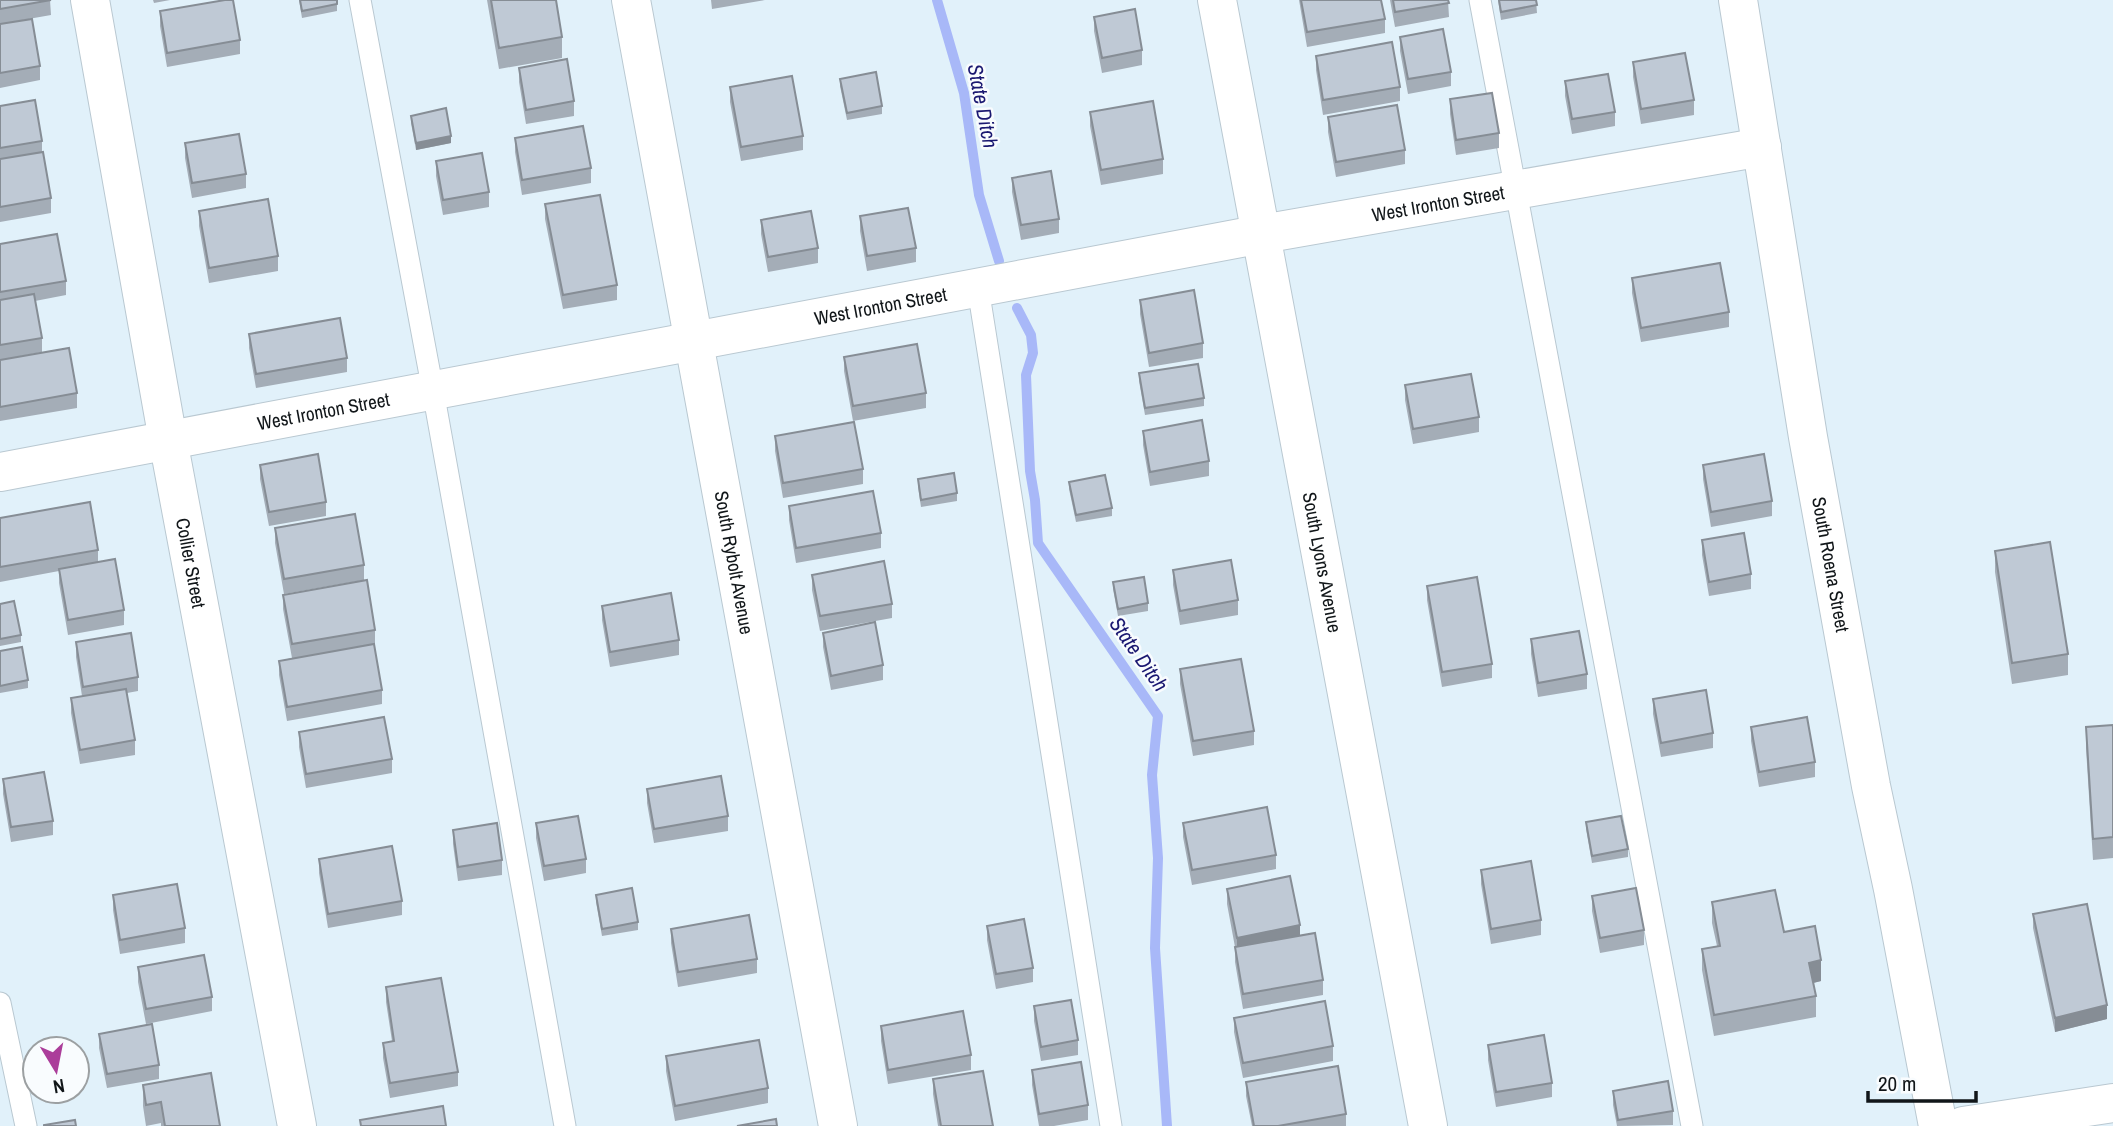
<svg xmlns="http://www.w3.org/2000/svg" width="2113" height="1126" viewBox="0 0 2113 1126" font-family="'Archivo Narrow',sans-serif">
<rect width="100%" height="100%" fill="#e1f1fa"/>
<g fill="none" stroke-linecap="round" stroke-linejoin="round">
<path stroke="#a8b8f8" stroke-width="10" d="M937,0L964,93L979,195L999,261
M1017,308L1031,335L1033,353L1026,375L1030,471L1035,500L1038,543L1158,716L1152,775L1158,858L1155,948L1167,1126"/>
<g stroke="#b9c8d1" stroke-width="23">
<path id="service" d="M360,0L433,391L565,1126
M1480,0L1692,1126
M978,288L1111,1126
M0,1003L26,1126"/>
</g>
<g stroke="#b9c8d1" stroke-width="40">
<g id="minor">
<path id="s1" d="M90,0L168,440L297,1126"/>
<path id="s2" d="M631,0L838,1126"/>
<path id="s3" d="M1217,0L1428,1126"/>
<path id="s4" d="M1738,0L1808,437L1871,786L1893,889L1938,1126"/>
<path id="s5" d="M0,472L1262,234L1762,147"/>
<path d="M1963,1126L2113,1103"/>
</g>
</g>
<use href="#service" stroke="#fff" stroke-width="21"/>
<use href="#minor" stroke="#fff" stroke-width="38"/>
</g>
<path fill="#a4adb7" d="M0,0H50L51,15L0,24Z
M153,0H170L154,3Z
M299,0H337V11L302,18Z
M487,0H556L562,37V58L499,69Z
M711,0H765L712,9Z
M1299,0H1381L1385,19V33L1307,47Z
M1390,0H1448L1449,17L1395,27Z
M1498,0H1536L1537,13L1501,20Z
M160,11L240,40V54L167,67L160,26Z
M1094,17L1142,50V65L1102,73L1094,31Z
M0,24L40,66V80L0,88Z
M1400,37L1451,72V86L1408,94L1400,51Z
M1316,56L1400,87V101L1323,115L1316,70Z
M1633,62L1694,100V115L1641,124L1633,77Z
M519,68L574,101V116L526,124L519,82Z
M840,79L882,106V114L847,120L840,86Z
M1565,81L1615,112V126L1572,134L1565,96Z
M730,87L803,136V150L741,161L730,102Z
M1450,99L1499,133V148L1456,155L1450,114Z
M0,106L42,141V152L51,198V213L0,222Z
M1090,112L1163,159V174L1101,185L1090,126Z
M411,116L451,143L416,150L411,123Z
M1328,117L1405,150V164L1336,177L1328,132Z
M515,138L591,168V183L522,195L515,152Z
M185,143L246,174V188L192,198L185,158Z
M436,161L489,192V207L443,215L436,176Z
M1012,178L1059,219V233L1021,240L1012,192Z
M545,204L617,285V300L563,309L545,219Z
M199,211L278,256V271L209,283L199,226Z
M860,216L916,248V262L867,271L860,231Z
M761,220L818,248V263L768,272L761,234Z
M0,244L66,281V295L35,301L42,338V352L0,360Z
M1632,278L1729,312V327L1641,342L1632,293Z
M1140,300L1203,343V358L1149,367L1140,314Z
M249,334L347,358V372L256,388L249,348Z
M844,357L926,393V408L853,421L844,371Z
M0,360L77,393V408L0,421Z
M1139,373L1204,398V406L1145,415L1139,381Z
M1405,385L1479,417V432L1413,444L1405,400Z
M1143,431L1209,461V476L1150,486L1143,445Z
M775,436L863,469V484L783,498L775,451Z
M260,465L326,502V516L269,526L260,479Z
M1703,465L1772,501V516L1711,527L1703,479Z
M918,479L957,493V501L921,507L918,487Z
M1069,482L1112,508V516L1076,522L1069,489Z
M789,506L881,533V548L796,563L789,520Z
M0,518L98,550V562L124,610V625L68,635L59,583V571L0,582Z
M275,528L364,565V580L284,594L275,543Z
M1702,540L1751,574V589L1709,596L1702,555Z
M1995,551L2068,654V675L2012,684L1995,572Z
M1173,570L1238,600V615L1180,625L1173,585Z
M812,575L892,604V618L820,631L812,590Z
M1113,582L1148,603V611L1118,616L1113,589Z
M1427,586L1492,664V678L1442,687L1427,600Z
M283,595L375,630V644H374L382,690V704L287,721L279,675V661L292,658L283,609Z
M0,604L21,635V642L0,646Z
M602,606L679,640V655L610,667L602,620Z
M823,633L883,665V680L831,690L823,647Z
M1531,639L1587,674V689L1538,697L1531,654Z
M76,642L138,677V691L127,693L135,740V755L80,764L71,713V698L82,696L76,657Z
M0,651L28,680V688L0,693Z
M1180,669L1254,731V745L1193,756L1180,684Z
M1653,699L1713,733V748L1661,757L1653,714Z
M2113,725V858L2093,860L2086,748V727Z
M1751,727L1815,762V777L1759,787L1751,741Z
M299,732L392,759V773L306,788L299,747Z
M3,779L53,821V835L11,842L3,794Z
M647,789L728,816V831L654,843L647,803Z
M1586,822L1628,849V857L1592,863L1586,829Z
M536,823L586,859V873L544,881L536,838Z
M1183,823L1276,855V869L1192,885L1183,837Z
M453,830L502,860V875L458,881L453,844Z
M319,859L402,901V915L328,928L319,873Z
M1481,870L1541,920V935L1491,944L1481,884Z
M1227,889L1300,936L1323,980V995L1243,1009L1235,962V947L1227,904Z
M113,895L185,928V943L120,954L113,910Z
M596,895L638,922V930L602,936L596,902Z
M1592,896L1644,930V945L1600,953L1592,911Z
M1712,902L1784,932L1821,981L1813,983L1816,996V1017L1714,1036L1702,970V949L1717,946L1712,923Z
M2033,914L2107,1019L2055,1032L2033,928Z
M987,926L1033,968V982L996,989L987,940Z
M671,929L757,959V973L678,987L671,943Z
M138,967L212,997V1011L146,1024L138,982Z
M386,987L458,1072V1086L390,1098L383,1058V1043L392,1041L386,1002Z
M1034,1006L1078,1040V1055L1041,1061L1034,1021Z
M1234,1018L1333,1046V1061L1243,1078L1234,1032Z
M881,1026L971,1055V1070L888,1084L881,1041Z
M99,1034L159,1065V1079L107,1088L99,1048Z
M1488,1045L1552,1083V1097L1496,1107L1488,1060Z
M666,1056L768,1088V1103L675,1121L666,1071Z
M1032,1070L1088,1105V1120L1054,1126H1039L1032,1085Z
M933,1079L993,1126H938L933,1094Z
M1246,1082L1346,1114V1126H1252L1246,1096Z
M143,1085L220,1126H161V1123L146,1126L143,1106Z
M1613,1091L1673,1111V1125L1617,1126L1613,1105Z"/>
<path fill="#868d95" d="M451,136V143L416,150V143Z
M1300,925V939L1237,953V938Z
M1821,960V981L1809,984V963Z
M2107,1005V1019L2055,1032V1018Z"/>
<path fill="#bfc9d5" stroke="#868d95" stroke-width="2" d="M0,0H51L0,9Z
M225,0H233L240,40L167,53L160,11Z
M300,0H337V4L302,11Z
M491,0H556L562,37L499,48Z
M1301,0H1381L1385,19L1307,32Z
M1393,0H1448L1449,3L1395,12Z
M1499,0H1536L1537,5L1501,12Z
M1135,9L1142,50L1102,58L1094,17Z
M32,19L40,66L0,73V24Z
M1443,29L1451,72L1408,79L1400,37Z
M1392,42L1400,87L1323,100L1316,56Z
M1685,53L1694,100L1641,109L1633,62Z
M567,59L574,101L526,110L519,68Z
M876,72L882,106L847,113L840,79Z
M1608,74L1615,112L1572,119L1565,81Z
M792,76L803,136L741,147L730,87Z
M1492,93L1499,133L1456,140L1450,99Z
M35,100L42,141L0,148V106Z
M1153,101L1163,159L1101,170L1090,112Z
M1397,105L1405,150L1336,162L1328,117Z
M446,108L451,136L416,143L411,116Z
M583,126L591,168L522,180L515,138Z
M239,134L246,174L192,183L185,143Z
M43,152L51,198L0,207V159Z
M482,153L489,192L443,200L436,161Z
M1051,171L1059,219L1021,225L1012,178Z
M600,195L617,285L563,295L545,204Z
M268,199L278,256L209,268L199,211Z
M908,208L916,248L867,256L860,216Z
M811,211L818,248L768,257L761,220Z
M57,234L66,281L0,292V244Z
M1720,263L1729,312L1641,328L1632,278Z
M1194,290L1203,343L1149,353L1140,300Z
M34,294L42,338L0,345V300Z
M340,318L347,358L256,374L249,334Z
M917,344L926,393L853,406L844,357Z
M69,348L77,393L0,407V360Z
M1198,364L1204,398L1145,408L1139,373Z
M1471,374L1479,417L1413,429L1405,385Z
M1202,420L1209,461L1150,472L1143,431Z
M854,422L863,469L783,483L775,436Z
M318,454L326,502L269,512L260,465Z
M1764,454L1772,501L1711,512L1703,465Z
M954,473L957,493L921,500L918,479Z
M1105,475L1112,508L1076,515L1069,482Z
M873,491L881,533L796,548L789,506Z
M90,502L98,550L0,567V518Z
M355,514L364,565L284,579L275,528Z
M1744,533L1751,574L1709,582L1702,540Z
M2050,542L2068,654L2012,663L1995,551Z
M115,559L124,610L68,620L59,569Z
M1231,560L1238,600L1180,611L1173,570Z
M884,561L892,604L820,616L812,575Z
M1144,577L1148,603L1118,609L1113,582Z
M1477,577L1492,664L1442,672L1427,586Z
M367,580L375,630L292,644L283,595Z
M671,593L679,640L610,652L602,606Z
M14,601L21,635L0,639V604Z
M875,622L883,665L831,676L823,633Z
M1579,631L1587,674L1538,683L1531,639Z
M131,633L138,677L83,687L76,642Z
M374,644L382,690L287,707L279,661Z
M22,647L28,680L0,686V651Z
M1241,659L1254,731L1193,741L1180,669Z
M126,689L135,740L80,750L71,698Z
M1706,690L1713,733L1661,743L1653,699Z
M384,717L392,759L306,774L299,732Z
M1807,717L1815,762L1759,772L1751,727Z
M2113,725V837L2093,839L2086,727Z
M44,772L53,821L11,827L3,779Z
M721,776L728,816L654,829L647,789Z
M1267,807L1276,855L1192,870L1183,823Z
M578,816L586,859L544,866L536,823Z
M1621,816L1628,849L1592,856L1586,822Z
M497,823L502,860L458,867L453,830Z
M392,846L402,901L328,914L319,859Z
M1531,861L1541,920L1491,929L1481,870Z
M1290,876L1300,925L1237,938L1227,889Z
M177,884L185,928L120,940L113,895Z
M632,888L638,922L602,929L596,895Z
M1636,888L1644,930L1600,938L1592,896Z
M1775,890L1784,932L1815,926L1821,960L1809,963L1816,996L1714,1015L1702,949L1720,946L1712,902Z
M2087,904L2107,1005L2055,1018L2033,914Z
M749,915L757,959L678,972L671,929Z
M1024,919L1033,968L996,974L987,926Z
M1315,933L1323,980L1243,994L1235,947Z
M204,955L212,997L146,1009L138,967Z
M441,978L458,1072L390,1083L383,1043L394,1041L386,987Z
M1071,1000L1078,1040L1041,1047L1034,1006Z
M1325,1001L1333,1046L1243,1063L1234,1018Z
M963,1011L971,1055L888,1070L881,1026Z
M152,1024L159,1065L107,1074L99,1034Z
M1544,1035L1552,1083L1496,1092L1488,1045Z
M759,1040L768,1088L675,1106L666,1056Z
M1081,1062L1088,1105L1039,1114L1032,1070Z
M1338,1066L1346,1114L1278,1126H1254L1246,1082Z
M983,1071L993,1126H941L933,1079Z
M211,1073L220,1126H165L161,1102L146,1105L143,1085Z
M1668,1081L1673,1111L1618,1120L1613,1091Z
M443,1106L446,1126H361L360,1120Z
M776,1119L777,1126H737Z
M75,1120L76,1126H44V1125Z"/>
<g text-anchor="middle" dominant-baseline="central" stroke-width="5" stroke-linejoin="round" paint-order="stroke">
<g font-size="19" fill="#111619" stroke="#f9fcfe">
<text stroke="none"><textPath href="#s5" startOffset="1463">West Ironton Street</textPath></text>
<text stroke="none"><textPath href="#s5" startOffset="896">West Ironton Street</textPath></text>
<text stroke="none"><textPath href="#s5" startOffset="329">West Ironton Street</textPath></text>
<text stroke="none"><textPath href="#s1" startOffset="572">Collier Street</textPath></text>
<text stroke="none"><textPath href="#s2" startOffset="572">South Rybolt Avenue</textPath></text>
<text stroke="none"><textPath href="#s3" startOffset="572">South Lyons Avenue</textPath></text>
<text stroke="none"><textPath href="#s4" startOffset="572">South Roena Street</textPath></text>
</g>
<g font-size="21" font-style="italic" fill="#1a1871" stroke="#f9fcfe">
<text transform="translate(983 106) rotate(79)">State Ditch</text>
<text transform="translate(1139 654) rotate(55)">State Ditch</text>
</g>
</g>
<g transform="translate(56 1070) rotate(170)"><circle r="33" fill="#f9fcfe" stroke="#9ca0a2" stroke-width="2"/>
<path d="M0-5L12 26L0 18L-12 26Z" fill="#ab3d9a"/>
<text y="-10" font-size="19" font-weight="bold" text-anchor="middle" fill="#111619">N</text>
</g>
<path d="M1868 1091v10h108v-10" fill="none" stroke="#111619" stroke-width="3.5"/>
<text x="1878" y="1091" font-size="21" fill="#111619" stroke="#f9fcfe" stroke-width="5" paint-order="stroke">20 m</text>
</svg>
